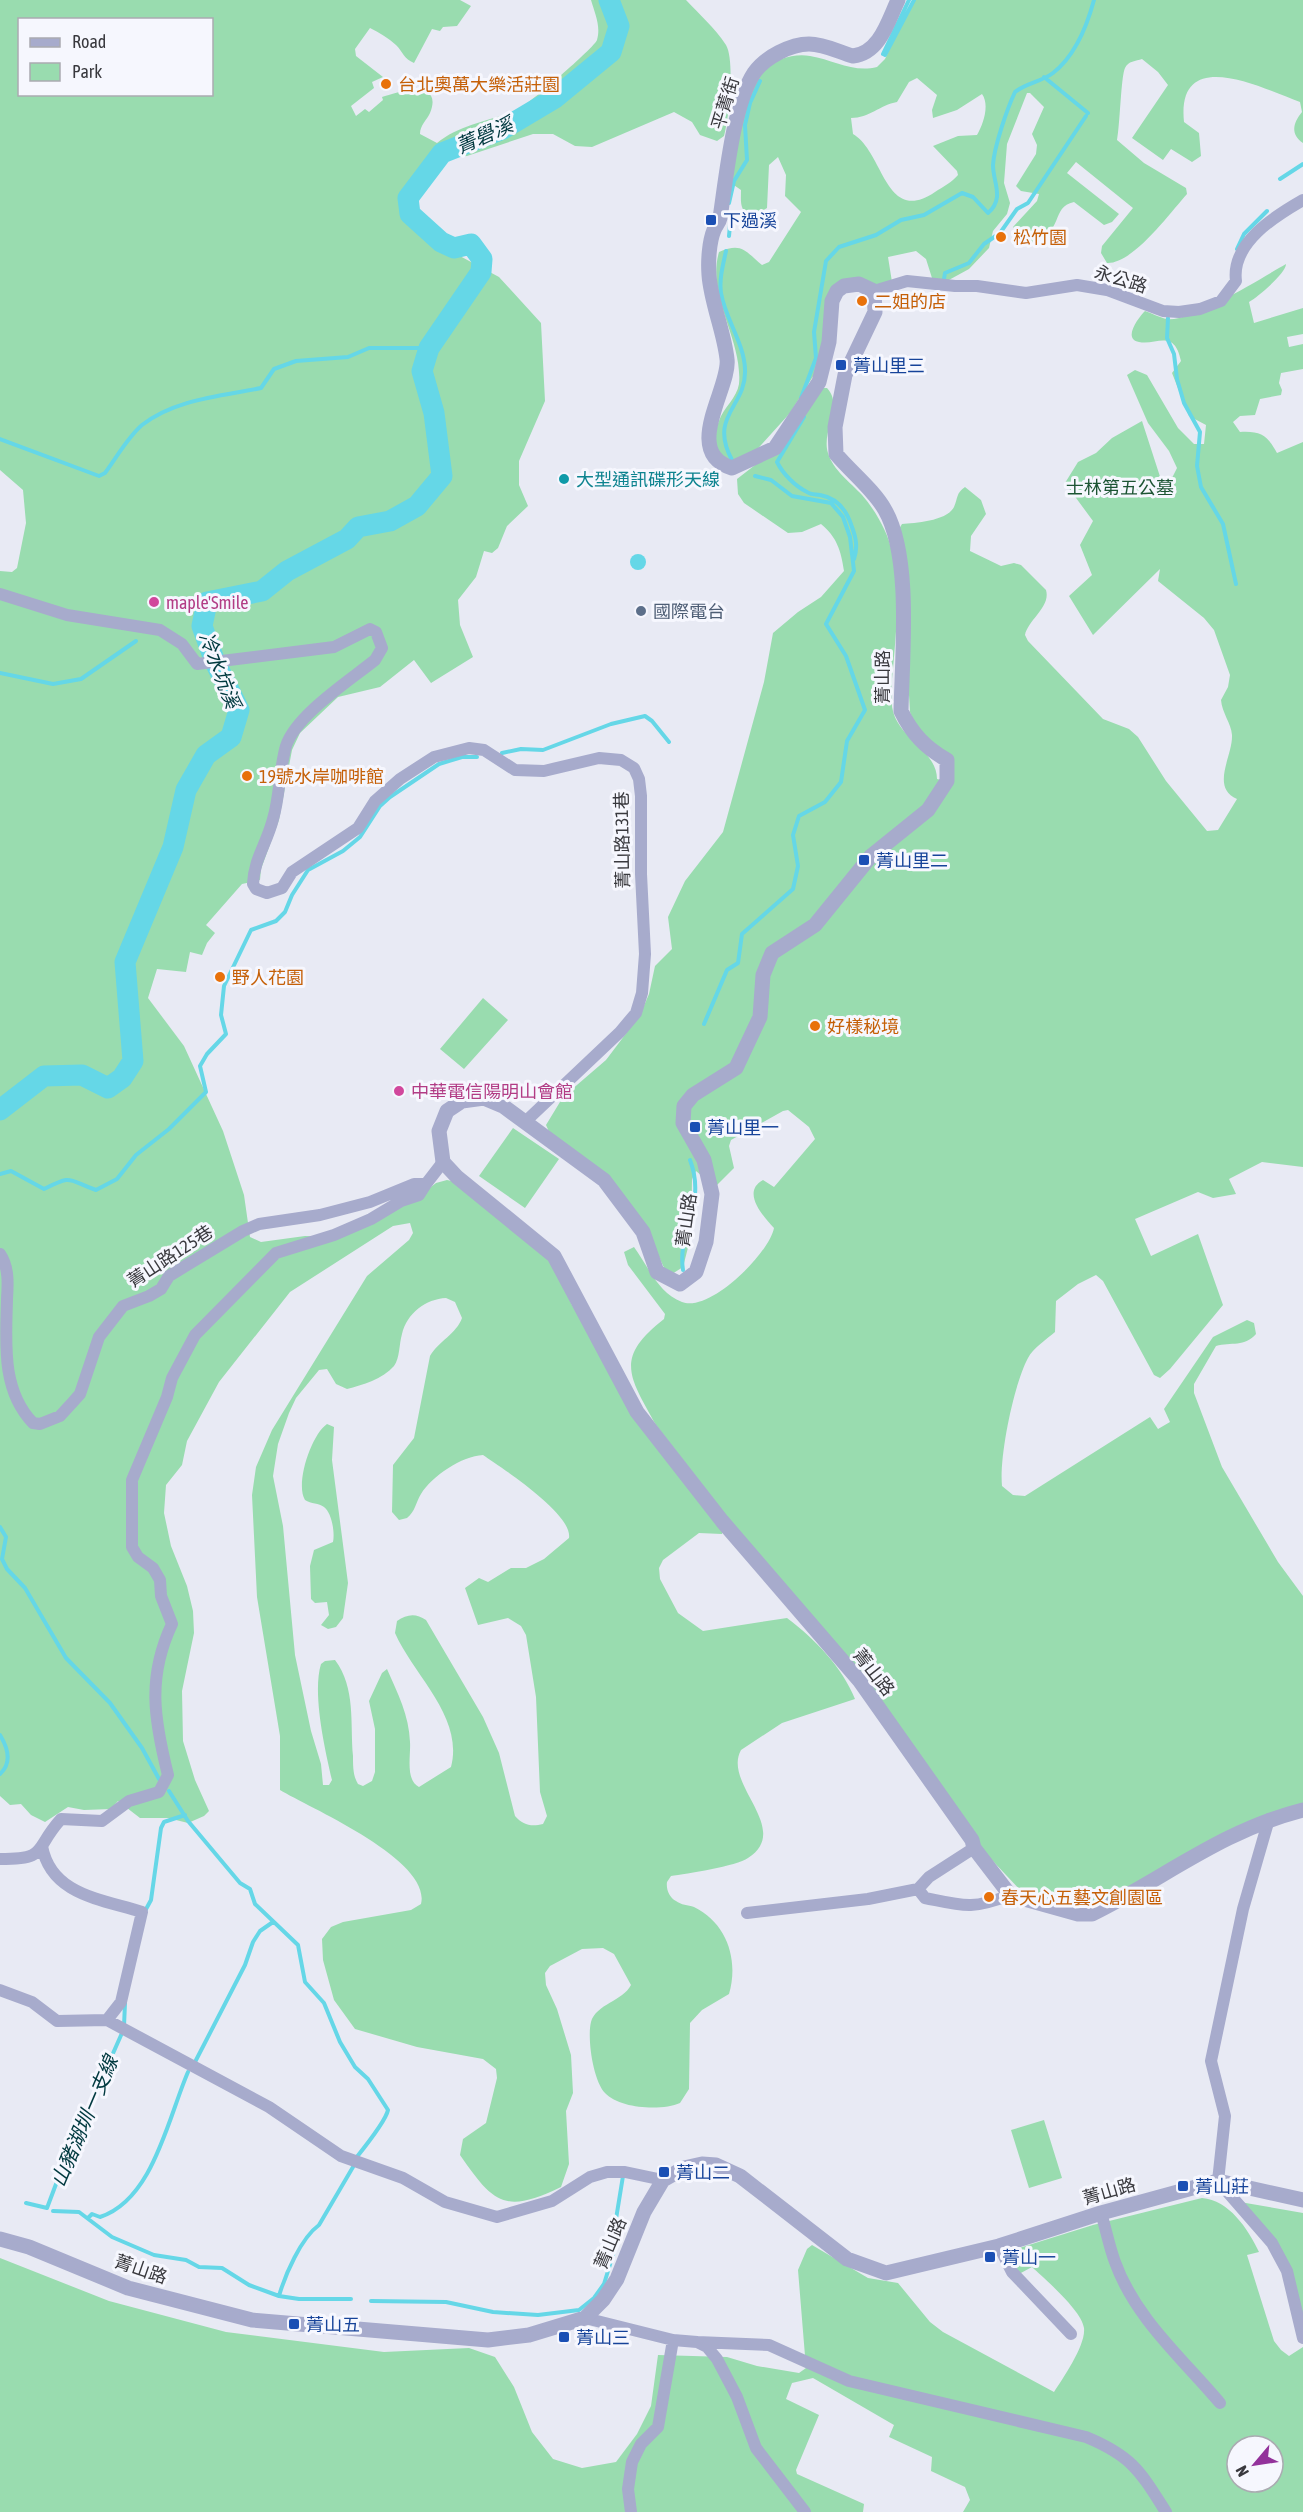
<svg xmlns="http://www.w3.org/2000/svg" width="1303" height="2512" viewBox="0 0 1303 2512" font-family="'Asap Condensed','Noto Sans TC',sans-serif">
<rect width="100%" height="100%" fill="#e8eaf4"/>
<path fill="#99dcaf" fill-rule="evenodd" d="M0,0H460L471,6L457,26L443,27L440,31L432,29L414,63C404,59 403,52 396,45C388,38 380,33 370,28L355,49L356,56L383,77L372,82L374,88L351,106L356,116L365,109L369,112L383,100L382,97C397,92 444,78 430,113C427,120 420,125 420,134L437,143C460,124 490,121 517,110C527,106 595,47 597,40C601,26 595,14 591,0H686C699,14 715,28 726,45C735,60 729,119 724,136L717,141L700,135L692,122L674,112L592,147L575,146L553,134H533L467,156L438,158L404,195V208L430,240L499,277L541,323L545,401L519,461V485L528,506L507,526L498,548L492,553L484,551L476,577L458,600L460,625L473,657L431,683L414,660L380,687L338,697L300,733L292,750L279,820L261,869L260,880L242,884L206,925L215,933L207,943L202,955L190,952L186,972L157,969L148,998L184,1046L223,1131L244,1195L250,1237L261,1242L305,1236L341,1237L422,1194L436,1183L447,1180L456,1182L550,1259L572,1305L723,1531L722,1534L699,1533L663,1560L659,1568L660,1579L678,1613L703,1631L787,1618C815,1639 842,1667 855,1699L782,1723L741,1750C722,1784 793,1829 748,1858C737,1866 686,1874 671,1876L667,1882C666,1889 669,1897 676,1901C681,1905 688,1905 694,1907C727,1923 739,1960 729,1994L702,2010L690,2023L689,2089L680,2103C662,2111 620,2109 605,2093C593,2080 587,2038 591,2022C596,2004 623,2001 631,1985L614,1954L603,1948L582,1949L550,1966L545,1973L546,1985L557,2009L571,2055L573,2093L566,2111L569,2164L561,2187C505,2214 494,2204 460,2155L463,2139L486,2123L497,2078L496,2069L483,2059L417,2047L355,2029L334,2000L323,1960L322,1939L331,1927L343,1922L411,1910L421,1904C432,1860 310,1808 280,1790V1736L257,1597L252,1495L256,1467L272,1430L367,1276L409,1240L413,1233L410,1223L393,1226L290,1292L219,1382L187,1441L182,1465L166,1485L164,1513L171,1546L187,1586L193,1611L194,1633L182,1691L183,1741L195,1780L209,1811L204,1816L188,1823L168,1818H140L118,1801L111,1809L84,1810L68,1807L45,1822L31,1815L21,1804L10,1805L0,1796V571L12,572L17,568L26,523L23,490L0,470ZM20,20H212V94H20ZM446,1298L455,1302L462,1318C457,1333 438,1342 430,1356L414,1438L393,1465L392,1512L399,1520L407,1518C415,1512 416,1502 421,1494C432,1476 462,1456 483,1455C502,1468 573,1514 569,1538L544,1559L526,1568H511L488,1582L479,1578L465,1588L478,1625L508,1618L521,1626L526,1635L536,1697L540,1792L547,1816L543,1824C531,1827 523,1825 515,1816L499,1753L483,1717L426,1620C416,1613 407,1614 397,1621L395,1633C414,1676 464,1717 451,1767L419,1787C405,1780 411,1755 410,1742C409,1715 398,1694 387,1669L382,1673L369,1701L375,1729V1772L372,1781L363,1786L358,1784C353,1776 353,1766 353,1756C350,1724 356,1688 335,1660L325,1661L321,1664C312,1693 325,1750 332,1780L329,1785H323L321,1764L311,1731L295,1655L283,1526L273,1476L278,1444L289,1413L296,1398L319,1370L327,1369L336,1384L347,1389C362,1385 383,1379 394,1366C400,1358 399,1344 402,1334C407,1313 426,1299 446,1298Z
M913,0H1303V143C1290,134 1293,123 1302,112L1300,102C1262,88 1176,44 1184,122L1199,133L1201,156L1192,162L1171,149L1163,160L1132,138L1168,85L1158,72L1142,59C1136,61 1128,61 1125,68C1121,76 1120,125 1117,140L1144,163L1186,188L1187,194C1169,214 1133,264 1107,263L1101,253L1102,246L1133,208L1076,162L1067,173L1119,214L1112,222L1104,225L1074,202C1050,207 1065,233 1031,243L1013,227L1037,201L1039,194L1021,191L1016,186L1036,154L1037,145L1032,134L1044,107L1030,93H1027L1007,144L1004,183L1010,203L1007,214L993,231L989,248L969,269L947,281L932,278L926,259L916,251L888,257L892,282L875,287L851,279L825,328L817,370L790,413L753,454L733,462L724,458L716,448C716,440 715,429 719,421C723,408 737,398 739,384C743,339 706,297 719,252C742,242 745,251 762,265L769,262L801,212L785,196L786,175L778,157L769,165L767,208L752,217C739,210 741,203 741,190L728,181C734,155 740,109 749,87C759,65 788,52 810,56C834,60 853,73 877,67L885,59ZM917,78L937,95L932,110L933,118L957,110L982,94C990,105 983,125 977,135L958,136L933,146L957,171L958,175C952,182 943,187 935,192C885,226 884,152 853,134L851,118C869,118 880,105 897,102L909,82Z
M1286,264C1286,273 1258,297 1249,302L1254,323L1303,308V334L1287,337L1289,347L1303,344V369L1281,373L1279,383L1282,390L1281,395L1260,399L1255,415L1240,416L1233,422L1240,432C1261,431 1267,435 1277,453L1303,442V1167L1262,1162L1229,1179L1236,1194L1213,1198L1198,1192L1135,1219L1151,1256L1198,1234L1223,1305L1170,1369L1160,1378L1154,1375L1103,1281L1096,1275L1078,1284L1056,1301L1055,1332C1047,1339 1033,1348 1028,1358C1014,1384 999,1456 1002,1486L1013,1495L1025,1496L1150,1417L1158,1429L1170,1422L1164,1409L1213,1337L1247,1320L1254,1323L1256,1334C1245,1347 1231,1342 1216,1346L1194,1384V1393L1222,1467L1278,1562L1303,1596V1804L1092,1908H1081L1023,1893L990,1858L656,1425C629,1376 614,1358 664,1319L665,1314L628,1265L624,1252L634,1247C648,1266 658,1293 682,1302C709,1313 769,1254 774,1228C763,1216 741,1192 763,1180L774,1187L815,1139L809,1127L788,1110L783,1111L731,1140L729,1146L734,1168L715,1187L696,1171L692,1179L691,1236L683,1267L672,1274L665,1270L650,1237L551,1136L546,1125L563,1097L606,1060L640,1015L649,994L655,966L672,949L668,917L685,881L723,832L764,682L773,633L798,612L821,597L844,571C841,551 837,537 821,524L802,532L788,533L744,503L738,494L737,479L759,462L822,388H827C844,406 821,431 828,453C833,470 850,482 862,495C875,510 888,532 892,552C900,586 897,622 894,657C893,673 889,695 893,711C899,738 937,751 937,779L941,780L952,768L917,731L910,712L899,529L902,524C915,523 947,521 954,507C958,498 956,493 965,487L981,500L986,514L971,536L970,551L1001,566L1014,563L1021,565L1046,590C1051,607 1028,620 1025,635L1028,641L1103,719L1129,729L1138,737L1166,781L1207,831L1218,830L1237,799C1210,787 1233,756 1232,735C1231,723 1222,713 1221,700L1228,687L1230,675L1214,630L1204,618L1158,581L1160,569L1093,635L1069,596L1092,575L1080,545L1093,521L1065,483L1078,462L1096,453L1112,438L1142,421L1165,492L1177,468L1169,451L1148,423L1127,375L1135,370L1147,375L1178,428L1194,444H1204L1206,425L1189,416L1172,373L1181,361C1174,328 1156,346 1139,342C1122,339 1139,317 1145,311C1152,313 1160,318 1167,319C1192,322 1263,277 1286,264Z
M483,998L508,1020L464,1069L440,1049Z
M513,1128L559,1159L525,1208L479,1176Z
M327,1424L334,1427L332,1460L348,1583L343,1618L336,1627L328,1629L321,1625L329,1615L327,1602L315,1603L311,1599L310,1566L314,1550L333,1542C335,1533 332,1513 324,1507C319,1503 311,1504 305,1500C295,1484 311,1435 327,1424Z
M1044,2120L1062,2178L1029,2188L1011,2130Z
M1202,2198C1229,2200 1248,2229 1259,2252L1247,2255L1274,2341L1281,2350L1289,2356L1303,2347V2512H963L970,2500L965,2487L931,2471L932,2457L889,2437L894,2425L813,2378L792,2383L786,2399L819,2415L796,2470L797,2474L864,2504L863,2512H0V2258L109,2301L226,2332L384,2352L469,2348L495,2357L514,2387L532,2432L553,2459L582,2468L616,2462L637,2434L651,2406L658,2355L727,2357L757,2366L799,2373L806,2368L798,2270L807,2249L812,2245L868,2278L898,2283L930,2322L943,2332L1054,2392C1063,2378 1086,2345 1084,2328C1082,2311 1045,2279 1032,2267L1019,2274L1010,2251L1093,2225ZM1237,2446H1273V2482H1237Z
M1240,2202L1303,2213V2318L1293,2280Z"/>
<path fill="#65d7e7" d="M630 562a8 8 0 1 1 16 0a8 8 0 1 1-16 0Z"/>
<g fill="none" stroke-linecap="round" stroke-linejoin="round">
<path stroke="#65d7e7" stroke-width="4" d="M883,54L909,0
M885,55L914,0
M1044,77L1088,113
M1280,179L1303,164
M729,203L734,181L747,160L745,125L750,103L760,81
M729,236L730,225
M1237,249L1244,234L1267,211
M726,251C723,265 719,279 721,293C725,318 744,343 745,369C747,407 708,415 732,460
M944,279L945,273L969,263L984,244L1000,233L1017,209L1028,203L1086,116
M1168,318L1167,338L1174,354L1177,379L1184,403L1200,432L1197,466L1201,487L1223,524L1236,584
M801,398L816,358L814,332L826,261L839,247L876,235L901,220L924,215L962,193L973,197L988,213C1005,198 993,183 993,165C994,147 1007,109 1015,92C1026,83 1041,82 1053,73C1075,56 1087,26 1094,0
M804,417L777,462C783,474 795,486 807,492C811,495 816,494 820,495C838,498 847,511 852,527C856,538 858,547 854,559
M0,439L99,476L105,473C117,457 127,438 142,425C175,399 222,396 261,388L274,369L296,361L348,357L369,348H429
M0,673L53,684L81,679L136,641
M502,753L521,749L543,750L611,724L645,716L652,721L669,742
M704,1024L727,970L738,963L742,934L793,889L798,866L793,835L799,816L825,802L841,782L847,741L865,710L846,656L826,624L854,571L850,537L843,517L831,503L792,496L771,480L755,476
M0,1174L11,1171L44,1189C74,1174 67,1180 96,1190L117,1179L136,1155L169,1129L206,1092L200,1066L207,1054L226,1034L221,1015L224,986L251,930L276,921L285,912L292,895L308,870L343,851L360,837L380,806L390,797L439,764L462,757H477
M683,1270C677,1231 707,1204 690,1160
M0,1527L6,1537L2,1559L7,1569L25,1588L66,1658L110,1703L142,1748L159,1779
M0,1735C8,1748 12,1763 0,1774
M169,1791L188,1821L240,1883L250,1889L255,1904L298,1945L305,1982L324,2003L340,2042L355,2067L368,2079L388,2110C386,2120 364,2148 356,2158
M145,1911L151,1900L161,1828L164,1822L185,1815
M124,2026L125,2003
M194,2064L245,1965L253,1942L260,1931L273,1922
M26,2203L47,2208L79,2123L91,2103L122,2033
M53,2211L79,2212L112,2237L154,2255L186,2260L199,2267L222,2268L249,2285L279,2296L299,2299H351
M88,2218L92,2214L100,2217C153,2200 168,2118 188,2072
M279,2296C285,2275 301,2238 319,2225L353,2167
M371,2301L446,2302L493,2312L538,2315L579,2310L594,2298L604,2284L616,2245V2219L623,2176"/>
<path stroke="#65d7e7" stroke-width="21" d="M0,1110L44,1076L82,1075L108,1088L122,1078L133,1061L125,962L173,847L186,790L206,755L231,737L239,710L215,662L202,626L207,602L262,591L287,571L347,539L358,527L390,521L417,506L442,476L434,413L422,371L429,348L481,272L482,259L471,244L454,248L441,242L410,214L408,198L442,153L503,129L555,98L611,52L619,26L609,0"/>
<path stroke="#a7abcc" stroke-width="12" d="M874,291L907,281L955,286H977L1026,293L1077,285L1107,290L1163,311L1179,312L1200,309L1221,301L1236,281C1231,243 1275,216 1303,200
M0,594L67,615L160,630L182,644L197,664L334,647L370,629L376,632L382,648L375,660C349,681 296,715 286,746C279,770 280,796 273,819C267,843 254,859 253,884L256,889L267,893L282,888L292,872L358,828L375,801L400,779L434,757L469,748L484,750L515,770L544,771L599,758L621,760L634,768L639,779L641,796V874L645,954L642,993L636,1013L620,1032L526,1121
M0,1254C9,1267 8,1284 7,1299C6,1342 1,1390 33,1423L40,1424L60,1416L72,1403L80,1394L99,1337L123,1306L149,1296L161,1289L169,1276L243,1231L259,1224L320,1215L370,1202L414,1184H426L443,1162
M1269,1819L1243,1909L1211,2061L1225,2116L1218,2181L1272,2243L1287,2271L1303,2338
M42,1846C51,1895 101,1899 142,1912L121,2002L107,2020
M0,1859C49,1859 33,1850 61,1819L102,1821L129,1801L159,1792L168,1775C154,1719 147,1677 172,1624L161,1596L160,1580L153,1568L138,1557L132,1547V1480L167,1397L172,1378L195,1335L276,1253L334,1235L371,1219L401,1201L419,1195L426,1184
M918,1889L925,1898C964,1906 971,1910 1010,1895
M747,1913L868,1899L918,1889L929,1877L974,1848
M0,1990L32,2002L57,2021L107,2020L269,2107L341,2156L403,2178L445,2202L497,2217L552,2201L590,2177L607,2172H625L663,2180
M1101,2213C1106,2229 1109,2246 1115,2262C1135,2318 1183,2359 1220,2403
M999,2246L1012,2272L1071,2334
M585,2318L673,2340L697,2342L707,2347L717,2359L737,2397L756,2448L805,2512
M697,2342L769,2345L849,2381L1086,2437C1132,2456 1140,2471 1166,2512
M631,2512L628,2489L632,2462L641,2444L658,2427L673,2340"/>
<path stroke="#a7abcc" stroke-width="15" d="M898,0C888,21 880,53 853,56C839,52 824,44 809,44C791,44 765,57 754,73C733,105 726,179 720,218C719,223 716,225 714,230C709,242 708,262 709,275C711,303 724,331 727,359C731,387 681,452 732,468L775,448L819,382L829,342L832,301L837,291L844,286L859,284L874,291L875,312L845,375L835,427L836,454C851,472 874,490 885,510C912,557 902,657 901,711C912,734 926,748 947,760V781L928,810L871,856L815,925L772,953L763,975L760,1017L736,1068L693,1095L684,1106L683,1123L704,1160L712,1194L706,1242L696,1272L680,1284L657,1272L643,1232L604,1180L503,1106L484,1098L462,1101L447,1111L439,1131L443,1162L457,1177L554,1256L637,1412L722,1521L859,1680L972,1840L974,1848L1010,1895L1078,1914H1092C1165,1878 1221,1831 1303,1810
M0,2239L29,2247L128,2288L252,2320L488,2340L529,2335L585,2318L603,2300L617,2279L644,2212L663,2180L684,2168L702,2164L716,2165L740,2176L847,2259L886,2273L999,2246L1101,2213L1218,2181L1303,2200"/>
</g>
<g fill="#e8710a" stroke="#f6f7fe" stroke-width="2">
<circle cx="386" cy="84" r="6"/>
<circle cx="1001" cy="237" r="6"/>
<circle cx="862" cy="301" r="6"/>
<circle cx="247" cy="776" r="6"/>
<circle cx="220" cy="977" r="6"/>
<circle cx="815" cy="1026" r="6"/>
<circle cx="989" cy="1897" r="6"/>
</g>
<g fill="#1a4fb4" stroke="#f6f7fe" stroke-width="2">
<rect x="705" y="214" width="12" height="12" rx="3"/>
<rect x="835" y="359" width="12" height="12" rx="3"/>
<rect x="858" y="854" width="12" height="12" rx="3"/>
<rect x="689" y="1121" width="12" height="12" rx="3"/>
<rect x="658" y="2166" width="12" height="12" rx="3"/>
<rect x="1177" y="2180" width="12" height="12" rx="3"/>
<rect x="984" y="2251" width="12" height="12" rx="3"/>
<rect x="288" y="2318" width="12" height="12" rx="3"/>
<rect x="558" y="2331" width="12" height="12" rx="3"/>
</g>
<circle fill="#0f9aa8" stroke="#f6f7fe" stroke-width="2" cx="564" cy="479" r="6"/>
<g fill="#d1479c" stroke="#f6f7fe" stroke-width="2">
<circle cx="154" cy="602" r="6"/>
<circle cx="399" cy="1091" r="6"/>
</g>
<circle fill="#5c6f8a" stroke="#f6f7fe" stroke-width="2" cx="641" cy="611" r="6"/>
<g text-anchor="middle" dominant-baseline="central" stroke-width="6" stroke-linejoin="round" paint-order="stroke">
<g font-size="18" fill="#c56008" stroke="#f6f7fe" text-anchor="start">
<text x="398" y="84">台北奧萬大樂活莊園</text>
<text x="1013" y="237">松竹園</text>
<text x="874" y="301">二姐的店</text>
<text x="259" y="776">19號水岸咖啡館</text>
<text x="232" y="977">野人花園</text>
<text x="827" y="1026">好樣秘境</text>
<text x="1001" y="1897">春天心五藝文創園區</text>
</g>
<g font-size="18" fill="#39393e" stroke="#f6f7fe">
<text transform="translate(725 103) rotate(-73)">平菁街</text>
<text transform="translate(1121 279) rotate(17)">永公路</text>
<text transform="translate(882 677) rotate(-90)">菁山路</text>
<text transform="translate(622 840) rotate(-91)">菁山路131巷</text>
<text transform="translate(686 1220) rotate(-82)">菁山路</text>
<text transform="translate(170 1256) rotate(-33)">菁山路125巷</text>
<text transform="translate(874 1672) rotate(52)">菁山路</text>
<text transform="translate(1109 2191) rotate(-16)">菁山路</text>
<text transform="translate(610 2243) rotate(-67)">菁山路</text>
<text transform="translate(141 2269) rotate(19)">菁山路</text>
</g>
<g font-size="18" fill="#164399" stroke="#f6f7fe" text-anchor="start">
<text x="723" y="220">下過溪</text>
<text x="853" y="365">菁山里三</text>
<text x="876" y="860">菁山里二</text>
<text x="707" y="1127">菁山里一</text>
<text x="676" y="2172">菁山二</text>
<text x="1195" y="2186">菁山莊</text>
<text x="1002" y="2257">菁山一</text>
<text x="306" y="2324">菁山五</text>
<text x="576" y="2337">菁山三</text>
</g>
<g font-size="18" fill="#0d838f" stroke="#f6f7fe" text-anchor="start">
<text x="576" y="479">大型通訊碟形天線</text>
</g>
<g font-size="18" fill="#1d5534" stroke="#f6f7fe">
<text x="1120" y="487">士林第五公墓</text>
</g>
<g font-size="18" fill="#b23c85" stroke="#f6f7fe" text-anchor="start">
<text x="166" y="602">maple'Smile</text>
<text x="411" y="1091">中華電信陽明山會館</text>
</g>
<g font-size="18" fill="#4e5e75" stroke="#f6f7fe" text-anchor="start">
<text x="653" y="611">國際電台</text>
</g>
<g font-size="20" font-style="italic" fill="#00393f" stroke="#f6f7fe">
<text transform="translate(484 135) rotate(-24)">菁礐溪</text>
<text transform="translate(220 670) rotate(69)">冷水坑溪</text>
<text transform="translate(84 2121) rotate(-67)">山豬湖圳一支線</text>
</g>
</g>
<rect x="18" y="18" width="195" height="78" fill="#f6f7fe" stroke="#aaabb1" stroke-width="1.5"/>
<rect x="30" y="38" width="30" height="9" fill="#a7abcc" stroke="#aaabb1" stroke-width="1.5"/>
<text x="72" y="48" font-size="18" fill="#39393e">Road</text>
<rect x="30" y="63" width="30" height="18" fill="#99dcaf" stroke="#aaabb1" stroke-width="1.5"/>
<text x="72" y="78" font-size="18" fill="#39393e">Park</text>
<g transform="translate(1255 2464) rotate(241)"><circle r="28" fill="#f6f7fe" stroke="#aaabb1" stroke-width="1.5"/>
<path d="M0-4.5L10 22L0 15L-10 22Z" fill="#93329b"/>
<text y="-9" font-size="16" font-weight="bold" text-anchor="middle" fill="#39393e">N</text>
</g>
</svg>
